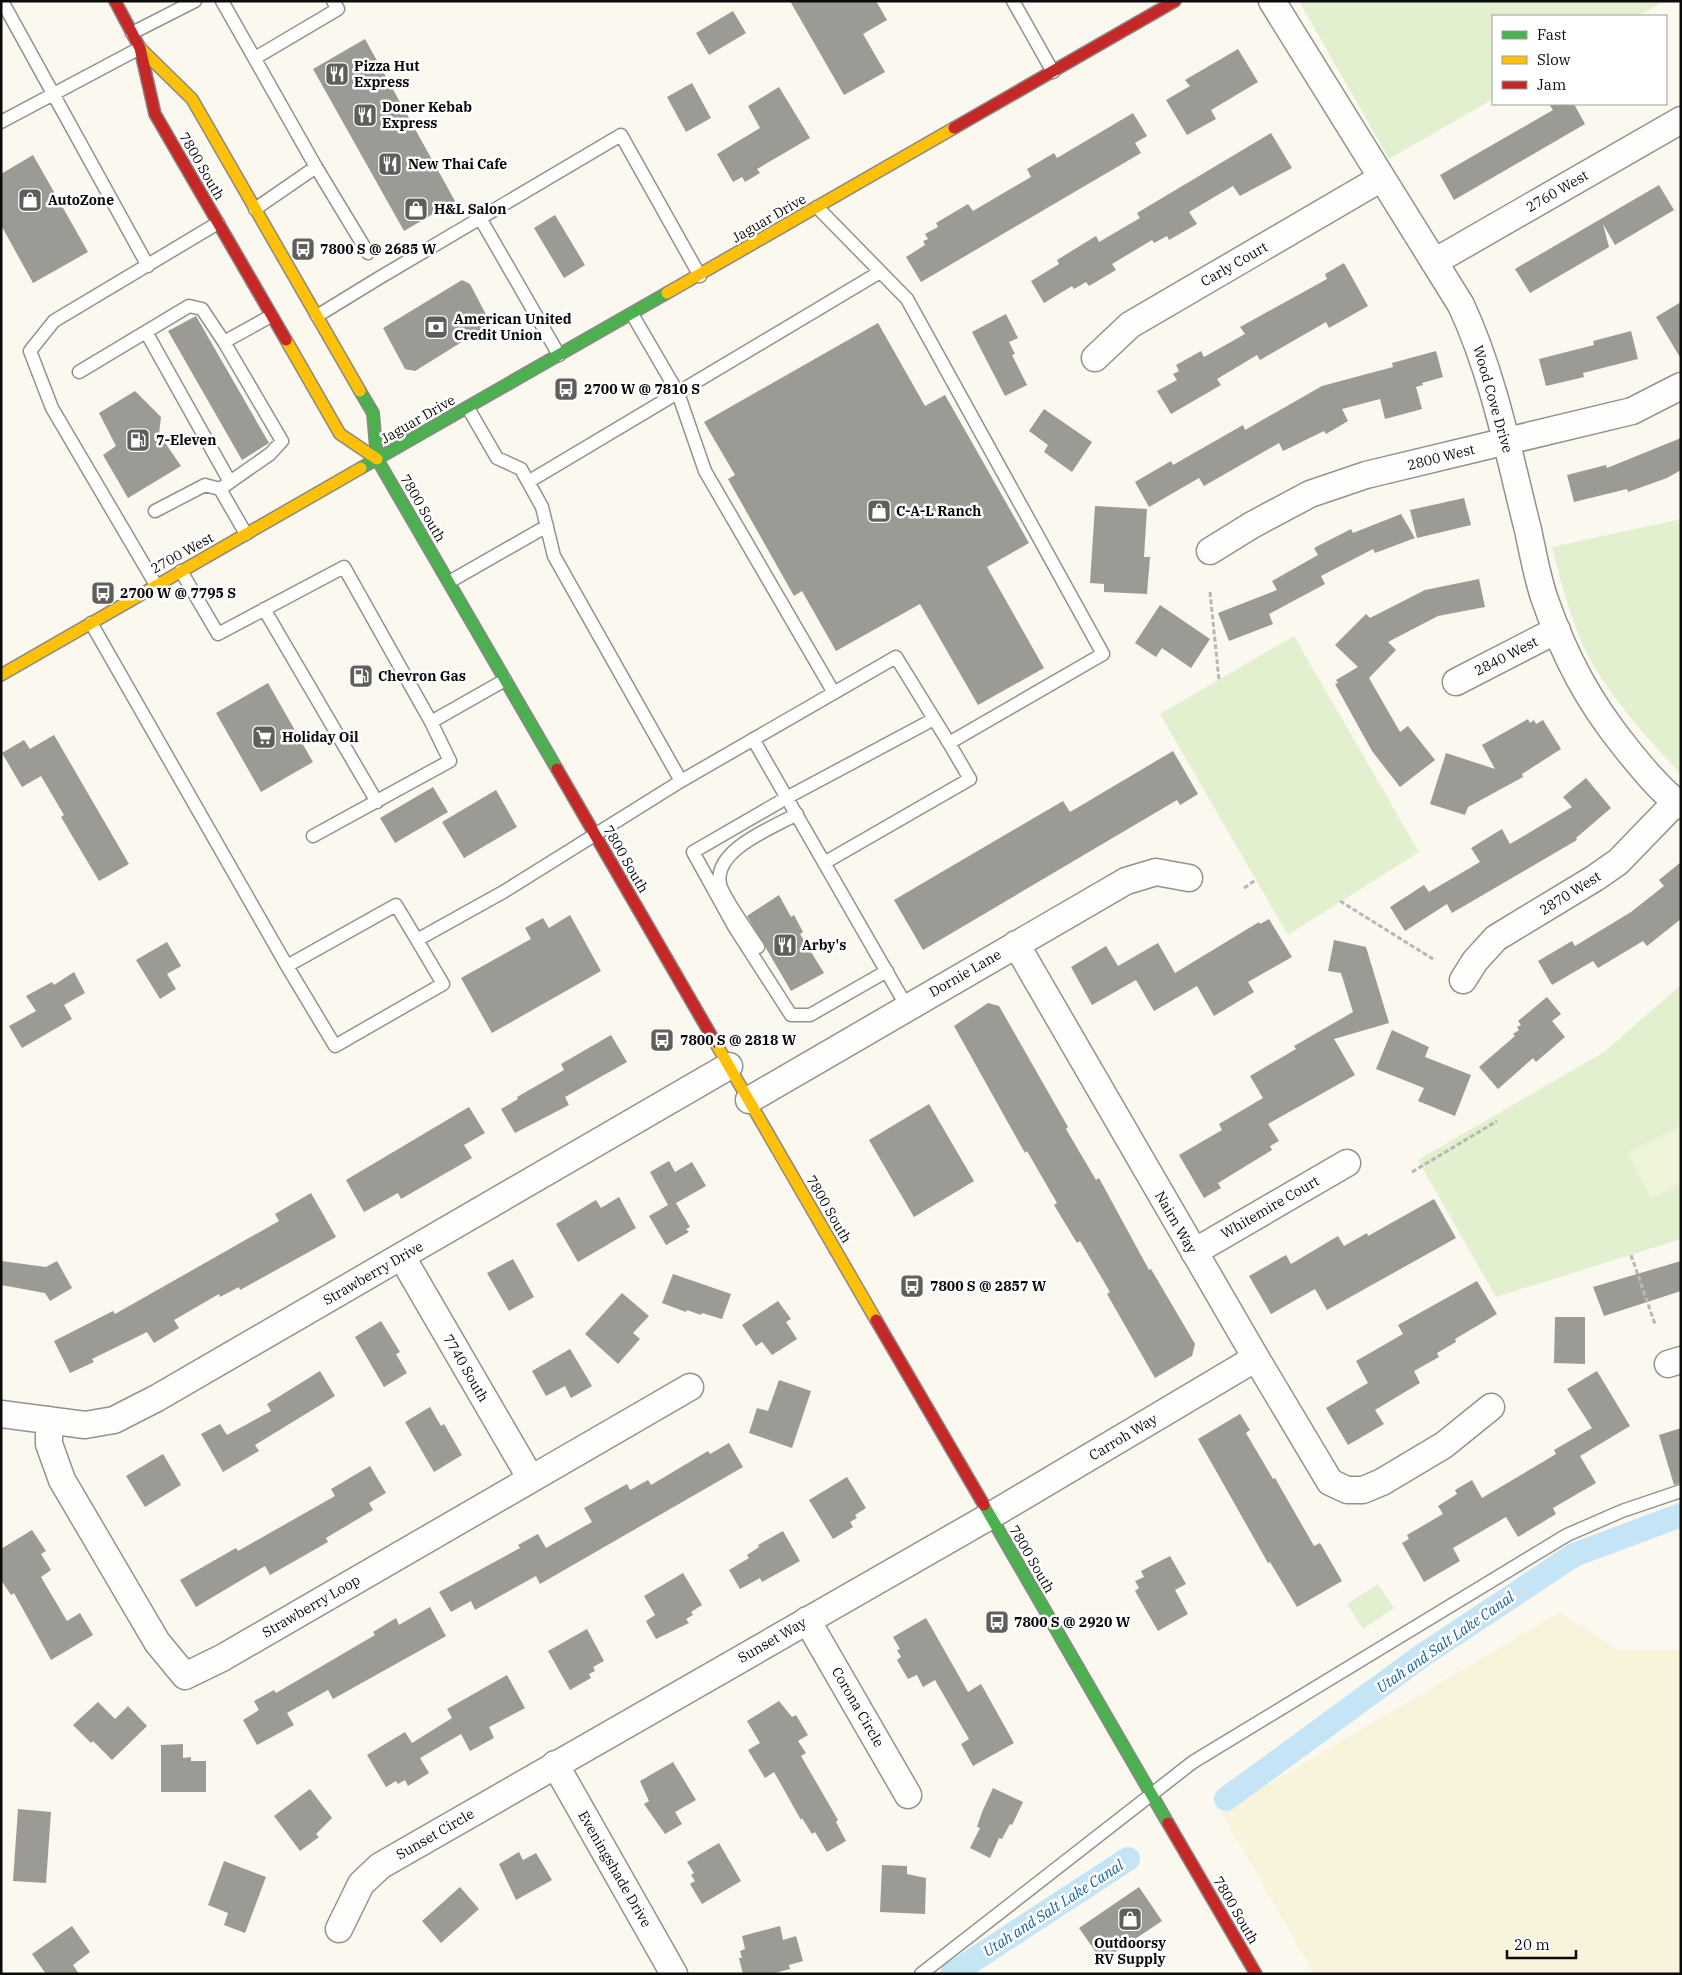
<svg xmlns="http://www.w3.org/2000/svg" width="1682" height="1975" viewBox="0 0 1682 1975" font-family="'IBM Plex Serif',serif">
<rect width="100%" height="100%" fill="#faf8ef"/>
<path fill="#f7f4db" d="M1560,1612L1618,1650H1681V1974H1314L1221,1812Z"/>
<path fill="#e3f0cf" d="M1299,1H1664L1638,16H1493V99L1389,159Z
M1681,519V774C1649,740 1616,704 1592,663C1572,627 1562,586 1552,547Z
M1294,636L1419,852L1288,935L1160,714Z
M1681,985V1239L1496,1297L1418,1160L1604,1052Z
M1378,1584L1394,1608L1363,1629L1347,1604Z"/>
<path fill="#edf4d8" d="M1681,1126V1183L1651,1199L1627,1153Z"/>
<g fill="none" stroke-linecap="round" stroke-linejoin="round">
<path stroke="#c5e4f5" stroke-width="24" d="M1226,1799L1423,1655L1574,1555L1681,1515
M952,1974L1128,1859"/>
</g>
<path fill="#9c9a95" d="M790,1H876L887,20L863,34L885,72L844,95Z
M733,11L746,33L709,55L696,33Z
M365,39L455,201L404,231L313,69Z
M1238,49L1258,82L1211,110L1216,119L1187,135L1166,100L1190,86L1185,80Z
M692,83L711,118L686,132L667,97Z
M779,87L810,138L757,169L760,173L745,182L742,177L733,182L717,154L760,128L748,106Z
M1549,104H1574L1585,124L1454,200L1440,175L1553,110Z
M1133,113L1147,136L1135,143L1141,153L921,282L906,257L925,245L923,241L928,239L925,234L938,227L936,223L968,204L973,211L1031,177L1027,169L1054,153L1057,158Z
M1271,133L1292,168L1240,196L1233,186L1189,212L1197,224L1169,240L1167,236L1154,243L1152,240L1112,264L1116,270L1089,286L1086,282L1074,289L1072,286L1044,303L1031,281L1059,264L1057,260L1096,236L1099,242L1140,218L1137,213Z
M33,155L88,252L33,283L1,225V174Z
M1659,185L1674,210L1615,245L1603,224L1609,247L1530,293L1515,269Z
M555,215L585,265L564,278L534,228Z
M1344,263L1368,306L1329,328L1326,322L1260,360L1257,355L1217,379L1221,385L1171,414L1157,391L1177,380L1173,374L1179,371L1176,365L1201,351L1204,357L1245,334L1240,327L1327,279L1325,274Z
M462,280L470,284L491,324L415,371L405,369L383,328Z
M1681,302V359L1656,317Z
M1006,314L1018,338L1009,342L1015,354L1012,355L1027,385L1005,396L972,332Z
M196,316L269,443L242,460L168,331Z
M878,323L925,406L945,395L1029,543L987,567L1044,668L978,705L920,604L836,651L802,591L794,596L728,479L735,475L704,422Z
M1631,331L1638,359L1583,373L1584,377L1546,386L1539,359L1594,345L1593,341Z
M1436,351L1443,377L1422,383L1423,385L1416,387L1422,409L1385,419L1380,399L1342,409L1348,421L1326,434L1324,431L1283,451L1279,443L1204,486L1199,478L1149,507L1135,482L1171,461L1173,465L1243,425L1245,430L1322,386L1393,367L1392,363Z
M135,391L161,417L159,434L181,466L128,498L103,455L116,446L99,413Z
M1044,409L1092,442L1072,472L1044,452L1048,445L1029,431Z
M1681,438V470L1667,478L1628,492L1627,489L1574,502L1567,475L1606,465L1607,468Z
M1464,498L1471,525L1417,538L1410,510Z
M1095,506L1147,509L1144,557H1150L1147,594L1104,592V584L1090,583Z
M1401,514L1415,538L1375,553L1373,549L1321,576L1325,584L1269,614L1273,624L1229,641L1218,613L1277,590L1272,581L1318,555L1314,548L1351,529L1353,533Z
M1479,579L1485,607L1438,616L1388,642L1396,650L1369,678L1400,732L1408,726L1435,760L1400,787L1372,751L1335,684L1338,683L1336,680L1358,667L1335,645L1366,614L1370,618L1425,590Z
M1160,605L1210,639L1191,668L1162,648L1156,657L1135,643Z
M268,683L313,762L261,792L216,713Z
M1528,719L1530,723L1534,720L1536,724L1543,720L1561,749L1522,774L1523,777L1468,807L1465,815L1430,804L1446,753L1495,769L1482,745Z
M54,735L129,864L99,881L61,817L64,815L41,776L22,787L2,753L24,740L30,749Z
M1173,751L1198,794L1180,805L1177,800L923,950L894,900L1063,801L1070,812Z
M1586,778L1611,808L1576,838L1577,840L1452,913L1447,904L1405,931L1390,907L1424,885L1429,892L1480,862L1471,848L1502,829L1510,844L1572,807L1563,797Z
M433,787L448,812L395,843L380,818Z
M496,790L517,827L464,858L442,822Z
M1681,862V919L1647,946L1643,941L1598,968L1593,961L1552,985L1538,961L1572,941L1575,946L1631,912L1664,886L1659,880Z
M779,895L791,917L794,915L803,932L800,934L824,973L791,991L747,916Z
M570,915L601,971L492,1033L461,978L531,939L525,928L543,918L549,928Z
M1269,919L1292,957L1248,982L1254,992L1214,1016L1197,986L1154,1011L1136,980L1092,1005L1071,967L1106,946L1118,966L1158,943L1175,973L1259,922L1260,924Z
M1334,940L1366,947L1389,1023L1334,1039L1355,1075L1268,1124L1279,1141L1270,1146L1272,1150L1218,1183L1221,1188L1204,1198L1179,1155L1222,1130L1219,1124L1263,1098L1250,1076L1296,1049L1294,1046L1353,1012L1341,973L1328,971Z
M167,942L181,966L167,974L176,989L160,999L136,960Z
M74,972L85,993L64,1005L72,1019L22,1048L9,1026L36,1011L26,996L52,982L54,985Z
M1547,997L1561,1014L1552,1021L1565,1037L1536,1062L1533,1058L1498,1089L1479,1067L1515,1036L1513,1034L1519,1030L1517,1027L1521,1025L1518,1021Z
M988,1003L999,1006L1068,1127L1066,1129L1096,1180L1099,1178L1149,1270L1151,1269L1195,1344L1192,1356L1155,1378L1107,1294L1110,1292L1080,1241L1077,1243L1054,1205L1057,1203L1027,1151L1025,1153L954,1026Z
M1392,1030L1429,1047L1425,1057L1471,1075L1455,1116L1418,1101L1424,1088L1376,1069Z
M611,1035L627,1062L565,1097L569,1105L515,1133L501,1109L518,1099L517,1097L564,1070L561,1064Z
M929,1104L974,1181L914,1217L869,1140Z
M469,1107L485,1133L464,1145L472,1158L401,1199L398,1193L364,1212L346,1180Z
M669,1161L675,1172L692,1162L706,1186L676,1203L690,1227L686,1229L689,1232L666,1245L649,1216L668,1205L650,1172Z
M311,1193L336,1237L240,1290L239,1287L220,1297L219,1294L174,1320L179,1328L154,1343L147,1332L92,1359L94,1362L70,1373L54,1341L113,1311L115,1314L279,1221L275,1214Z
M619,1197L636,1228L578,1262L556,1224L596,1200L601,1208Z
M1434,1199L1456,1238L1327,1310L1315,1289L1271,1314L1249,1276L1286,1255L1291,1264L1338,1236L1344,1246L1367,1233L1368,1236Z
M513,1259L534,1297L509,1311L487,1273Z
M1,1261L46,1267L57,1261L72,1288L50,1301L45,1293L1,1285Z
M1681,1261V1291L1604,1316L1593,1287Z
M673,1274L731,1294L722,1319L702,1313L701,1315L687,1310L686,1312L662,1303Z
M1477,1281L1497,1314L1455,1339L1456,1342L1437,1353L1439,1357L1414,1371L1420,1383L1375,1410L1384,1424L1348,1445L1326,1408L1368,1383L1356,1361L1403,1334L1398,1325Z
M622,1293L649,1316L633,1333L640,1339L618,1364L585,1334Z
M778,1301L791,1319L786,1322L797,1339L772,1355L762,1342L756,1346L742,1325Z
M1555,1317H1585V1364L1554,1363Z
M381,1321L400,1352L396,1354L407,1373L384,1387L355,1337Z
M570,1349L592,1386L571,1398L565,1386L546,1396L532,1371Z
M320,1371L335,1396L255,1445L259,1451L223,1472L201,1434L220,1424L227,1435L271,1411L267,1404Z
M1597,1371L1630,1426L1580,1456L1596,1483L1553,1508L1556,1514L1518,1537L1506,1517L1453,1548L1460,1561L1424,1582L1402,1543L1409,1539L1407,1535L1443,1514L1438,1506L1457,1494L1455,1490L1472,1480L1482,1498L1536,1466L1556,1454L1554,1450L1592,1428L1567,1389Z
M779,1380L811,1391L792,1448L749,1433L757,1408L768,1411Z
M430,1407L441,1426L444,1424L462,1455L434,1472L405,1422Z
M1240,1414L1250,1430L1246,1433L1273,1479L1275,1478L1314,1546L1320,1543L1342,1581L1297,1607L1270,1562L1268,1563L1198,1439Z
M1681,1428V1483L1674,1485L1659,1435Z
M729,1443L743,1467L540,1584L536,1576L475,1610L471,1601L451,1612L439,1592L520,1548L518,1545L538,1534L546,1548L592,1522L584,1508L627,1484L630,1490L648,1480L651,1485L708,1451L710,1454Z
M163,1454L181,1485L145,1507L126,1476Z
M370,1466L386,1493L369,1503L373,1510L326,1538L328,1542L270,1575L265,1566L196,1607L180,1580L236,1548L238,1551L335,1496L331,1489Z
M847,1477L866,1508L855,1515L857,1518L850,1522L853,1527L833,1539L809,1500Z
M32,1530L46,1551L41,1554L51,1570L41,1577L67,1621L80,1613L93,1635L51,1660L14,1593L11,1595L1,1580V1549Z
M783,1531L800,1561L762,1582L760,1578L740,1589L729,1570L749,1558L747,1555L759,1547L758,1545Z
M1170,1556L1186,1584L1175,1590L1188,1614L1158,1631L1135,1591L1139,1588L1135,1581L1144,1577L1141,1571Z
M683,1573L702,1605L691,1612L693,1615L686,1619L689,1623L656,1639L646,1621L655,1615L644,1596Z
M430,1607L446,1636L333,1699L328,1690L287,1713L294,1725L257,1745L243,1720L259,1710L254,1701L274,1690L276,1693L375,1635L373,1632L396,1618L399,1625Z
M926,1618L968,1692L981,1684L1014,1743L973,1766L961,1744L969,1739L935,1680L923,1687L917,1675L908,1679L897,1660L901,1657L897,1650L900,1649L893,1637Z
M587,1629L604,1661L593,1667L595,1671L589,1674L591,1678L570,1690L548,1651Z
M507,1675L525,1708L489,1727L494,1738L470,1751L461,1734L420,1758L429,1773L408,1786L405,1780L398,1784L396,1781L386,1787L367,1755L405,1732L412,1743L452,1718L447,1709Z
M779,1701L792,1717L796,1715L808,1735L798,1741L806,1753L801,1756L838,1820L836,1822L846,1841L827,1852L815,1832L812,1834L802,1818L801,1820L774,1772L765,1778L748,1750L760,1743L747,1721Z
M98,1702L115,1719L128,1706L147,1726L112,1760L93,1741L91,1743L73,1725Z
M183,1744V1758L191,1757V1761H206V1792H161V1745Z
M673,1762L696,1800L675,1812L682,1824L665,1834L644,1804L649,1801L640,1781Z
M993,1788L1023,1802L1012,1825L1010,1824L1002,1839L999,1838L990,1858L970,1848L980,1828L977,1827L982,1812Z
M310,1789L332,1818L316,1834L319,1837L300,1851L274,1816Z
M18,1809L51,1812L46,1883L13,1881Z
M719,1843L741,1881L702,1904L690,1884L695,1881L691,1875L694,1873L687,1862Z
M519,1852L523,1860L536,1853L552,1880L516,1900L499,1864Z
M224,1861L266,1877L245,1933L224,1925L228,1913L208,1905Z
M882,1865L907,1866V1874L926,1878L925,1914L880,1912Z
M460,1887L479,1909L441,1943L422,1921Z
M1139,1887L1162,1921L1102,1961L1079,1928Z
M72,1926L90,1952L73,1965L79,1974H46L32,1954Z
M780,1926L783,1940L796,1936L803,1961L789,1965L790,1969L771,1974H743L739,1958H742L740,1951L745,1949L742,1936Z"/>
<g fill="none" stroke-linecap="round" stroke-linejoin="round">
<g stroke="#93928e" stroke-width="15">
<path id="lane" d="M2,1L148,266
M222,1L316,167L368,253
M1013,1L1053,72
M132,33L195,1
M255,58L338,9L333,1
M1,122L140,48
M255,209L316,167
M480,218L559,355
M632,314L678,393L705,471L834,693
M317,316L379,278L621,135L700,276
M146,332L230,482
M224,342L282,441L270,454L220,489L246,534
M79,372L189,306L202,309L224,342L271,316
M468,408L497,458L521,469L542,507L554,556L681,781
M528,482L880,272
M155,511L205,485L220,489
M181,571L218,634L344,567L431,722L505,680
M449,582L547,526
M156,585L52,408L30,351L54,321L218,223
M264,609L377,802
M91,623L287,966
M753,739L907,1007
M313,836L450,761L431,722
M824,863L970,779L949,743
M417,940L443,984L335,1046L287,966L396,905L417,940L505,891L681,781L896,657L949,743L1103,654L907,299L817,207
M758,947C750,935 722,895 720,884C713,850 772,828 797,814
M887,971L810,1015H791L735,928L693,852L788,797L934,719
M921,1974L1193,1762L1567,1535L1622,1511L1681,1491"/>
</g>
<g stroke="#93928e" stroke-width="29">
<path id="street" d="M1272,1L1461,305C1494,376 1509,455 1528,530C1533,553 1537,577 1545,600C1565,657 1588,701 1626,748C1643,769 1660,790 1681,806
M1434,262L1681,120
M1095,358L1130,325L1380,179
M1210,551L1252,525L1310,494L1366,475L1632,411L1681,386
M1456,682L1557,630
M1016,944L1256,1358L1330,1482L1347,1490H1363L1382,1482L1444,1445L1491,1407
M1463,980L1475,961L1496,938L1595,878L1618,862L1676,802
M749,1100L1126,881L1156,872L1189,878
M1194,1252L1347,1163
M402,1257L531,1479
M1668,1364L1681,1360
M1,1414L85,1425L114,1420L157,1398L729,1066
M49,1420V1444L62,1480L157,1642L185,1676L222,1658L690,1387
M807,1620L908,1795
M555,1764L674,1974
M339,1929L361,1884L380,1866L990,1516L1256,1358"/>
</g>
<g stroke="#898884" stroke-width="14">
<path id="fast" d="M360,391L373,413L377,459L557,769
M361,468L667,293
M984,1505L1168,1823"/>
</g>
<g stroke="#898884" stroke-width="14">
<path id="slow" d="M140,48L192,99L360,391
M667,293L954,128
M286,340L340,434L377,459
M1,675L361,468
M715,1042L876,1320"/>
</g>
<g stroke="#898884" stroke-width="14">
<path id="jam" d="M115,1L140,48L155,114L286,340
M954,128L1175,1
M557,769L715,1042
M876,1320L984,1505
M1168,1823L1256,1974"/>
</g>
<path stroke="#b7b7b5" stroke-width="3" stroke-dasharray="5 2.5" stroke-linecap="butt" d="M1210,592L1219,680
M1244,888L1256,880
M1340,901L1433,959
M1412,1172L1497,1121
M1631,1255L1655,1324"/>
<use href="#lane" stroke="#fefefd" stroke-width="12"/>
<use href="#street" stroke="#fefefd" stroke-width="26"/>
<use href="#fast" stroke="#4caf50" stroke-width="11"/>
<use href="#slow" stroke="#ffc107" stroke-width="11"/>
<use href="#jam" stroke="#c62828" stroke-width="11"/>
</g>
<defs>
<g id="restaurant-square" transform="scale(1.25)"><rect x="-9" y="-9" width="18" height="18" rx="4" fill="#5f5e5b" stroke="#fff"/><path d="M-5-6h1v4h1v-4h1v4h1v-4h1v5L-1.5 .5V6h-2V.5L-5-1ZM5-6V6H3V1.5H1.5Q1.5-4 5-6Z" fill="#fff"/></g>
<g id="shop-square" transform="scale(1.25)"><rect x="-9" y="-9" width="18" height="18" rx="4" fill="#5f5e5b" stroke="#fff"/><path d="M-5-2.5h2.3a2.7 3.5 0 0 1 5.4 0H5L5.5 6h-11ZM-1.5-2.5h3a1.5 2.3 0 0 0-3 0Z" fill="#fff"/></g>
<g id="bus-square" transform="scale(1.25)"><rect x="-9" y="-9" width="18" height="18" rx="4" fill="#5f5e5b" stroke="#fff"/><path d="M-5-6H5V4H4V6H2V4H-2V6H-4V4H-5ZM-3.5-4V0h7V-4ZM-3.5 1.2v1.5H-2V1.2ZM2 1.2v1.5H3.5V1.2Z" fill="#fff"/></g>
<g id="bank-square" transform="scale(1.25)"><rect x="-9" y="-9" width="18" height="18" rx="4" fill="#5f5e5b" stroke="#fff"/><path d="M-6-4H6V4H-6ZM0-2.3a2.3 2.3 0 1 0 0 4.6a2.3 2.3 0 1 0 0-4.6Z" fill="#fff"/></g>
<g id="fuel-square" transform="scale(1.25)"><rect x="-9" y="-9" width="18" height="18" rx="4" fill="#5f5e5b" stroke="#fff"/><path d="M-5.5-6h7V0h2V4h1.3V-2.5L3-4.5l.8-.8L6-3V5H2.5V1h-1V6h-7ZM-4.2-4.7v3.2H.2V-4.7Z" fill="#fff"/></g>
<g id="supermarket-square" transform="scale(1.25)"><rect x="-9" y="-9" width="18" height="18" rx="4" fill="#5f5e5b" stroke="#fff"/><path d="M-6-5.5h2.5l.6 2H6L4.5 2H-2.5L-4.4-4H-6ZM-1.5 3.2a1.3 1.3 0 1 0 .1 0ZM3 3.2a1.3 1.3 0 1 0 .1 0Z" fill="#fff"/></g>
</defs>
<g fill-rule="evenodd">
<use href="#restaurant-square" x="337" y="74"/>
<use href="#restaurant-square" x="365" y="115"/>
<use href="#restaurant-square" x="390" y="164"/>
<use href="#shop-square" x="30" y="200"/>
<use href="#shop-square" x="416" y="209"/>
<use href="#bus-square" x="303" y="249"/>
<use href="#bank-square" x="436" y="327"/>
<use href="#bus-square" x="566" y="389"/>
<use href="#fuel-square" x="138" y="440"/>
<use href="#shop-square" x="879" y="511"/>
<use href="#bus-square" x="103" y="593"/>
<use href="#fuel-square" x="361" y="676"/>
<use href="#supermarket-square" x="264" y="737"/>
<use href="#restaurant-square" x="785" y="945"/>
<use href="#bus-square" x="662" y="1040"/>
<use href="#bus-square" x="912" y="1286"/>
<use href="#bus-square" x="997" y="1622"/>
<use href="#shop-square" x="1130" y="1919"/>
</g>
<g text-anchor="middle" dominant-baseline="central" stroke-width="5" stroke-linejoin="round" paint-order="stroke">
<g font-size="14" font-weight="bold" fill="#0b0b0b" stroke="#fff" text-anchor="start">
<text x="354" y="66">Pizza Hut<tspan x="354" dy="16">Express</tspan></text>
<text x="382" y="107">Doner Kebab<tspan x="382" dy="16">Express</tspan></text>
<text x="408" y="164">New Thai Cafe</text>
<text x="48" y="200">AutoZone</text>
<text x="434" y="209">H&amp;L Salon</text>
<text x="320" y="249">7800 S @ 2685 W</text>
<text x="454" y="319">American United<tspan x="454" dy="16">Credit Union</tspan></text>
<text x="584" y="389">2700 W @ 7810 S</text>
<text x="156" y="440">7-Eleven</text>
<text x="896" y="511">C-A-L Ranch</text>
<text x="120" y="593">2700 W @ 7795 S</text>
<text x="378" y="676">Chevron Gas</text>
<text x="282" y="737">Holiday Oil</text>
<text x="802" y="945">Arby's</text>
<text x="680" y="1040">7800 S @ 2818 W</text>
<text x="930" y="1286">7800 S @ 2857 W</text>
<text x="1014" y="1622">7800 S @ 2920 W</text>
<text x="1130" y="1943" text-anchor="middle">Outdoorsy<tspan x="1130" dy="16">RV Supply</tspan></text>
</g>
<g font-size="14" fill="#0b0b0b" stroke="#fff">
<text transform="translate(202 166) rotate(60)">7800 South</text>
<text transform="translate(1557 191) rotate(-30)">2760 West</text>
<text transform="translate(769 218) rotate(-30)">Jaguar Drive</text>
<text transform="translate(1234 264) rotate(-30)">Carly Court</text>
<text transform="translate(1493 399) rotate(74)">Wood Cove Drive</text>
<text transform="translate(418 419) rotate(-30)">Jaguar Drive</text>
<text transform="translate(1441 457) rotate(-14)">2800 West</text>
<text transform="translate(423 508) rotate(60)">7800 South</text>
<text transform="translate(182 553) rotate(-29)">2700 West</text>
<text transform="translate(1506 656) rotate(-27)">2840 West</text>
<text transform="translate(626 859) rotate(60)">7800 South</text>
<text transform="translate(1570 893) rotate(-32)">2870 West</text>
<text transform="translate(965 973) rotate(-30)">Dornie Lane</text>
<text transform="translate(1270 1207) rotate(-30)">Whitemire Court</text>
<text transform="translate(829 1209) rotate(60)">7800 South</text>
<text transform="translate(1176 1222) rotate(60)">Nairn Way</text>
<text transform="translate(373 1273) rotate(-30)">Strawberry Drive</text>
<text transform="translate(466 1368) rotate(60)">7740 South</text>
<text transform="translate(1123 1437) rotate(-31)">Carroh Way</text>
<text transform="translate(1032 1559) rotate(60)">7800 South</text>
<text transform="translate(311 1606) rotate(-30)">Strawberry Loop</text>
<text transform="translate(772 1640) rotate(-30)">Sunset Way</text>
<text transform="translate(858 1707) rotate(60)">Corona Circle</text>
<text transform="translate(435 1834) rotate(-30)">Sunset Circle</text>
<text transform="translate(615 1869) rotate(60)">Eveningshade Drive</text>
<text transform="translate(1236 1910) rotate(60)">7800 South</text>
</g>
<g font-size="15" font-style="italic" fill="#14639e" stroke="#fff">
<text transform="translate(1445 1642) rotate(-35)">Utah and Salt Lake Canal</text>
<text transform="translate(1053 1908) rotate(-33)">Utah and Salt Lake Canal</text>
</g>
</g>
<rect width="1682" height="1975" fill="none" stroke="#0b0b0b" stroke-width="5"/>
<rect x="1492" y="15" width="175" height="90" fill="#ffffff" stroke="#9d9d9d"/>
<rect x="1502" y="31" width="25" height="8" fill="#4caf50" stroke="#9d9d9d"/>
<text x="1537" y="40" font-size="15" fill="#0b0b0b">Fast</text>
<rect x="1502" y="56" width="25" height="8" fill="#ffc107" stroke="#9d9d9d"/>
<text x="1537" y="65" font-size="15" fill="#0b0b0b">Slow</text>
<rect x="1502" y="81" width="25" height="8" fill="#c62828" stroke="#9d9d9d"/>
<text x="1537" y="90" font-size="15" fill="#0b0b0b">Jam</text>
<path d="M1507 1950v8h69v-8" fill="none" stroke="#0b0b0b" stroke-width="2.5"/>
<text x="1514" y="1950" font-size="15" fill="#0b0b0b" stroke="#ffffff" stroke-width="4" paint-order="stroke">20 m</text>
</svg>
